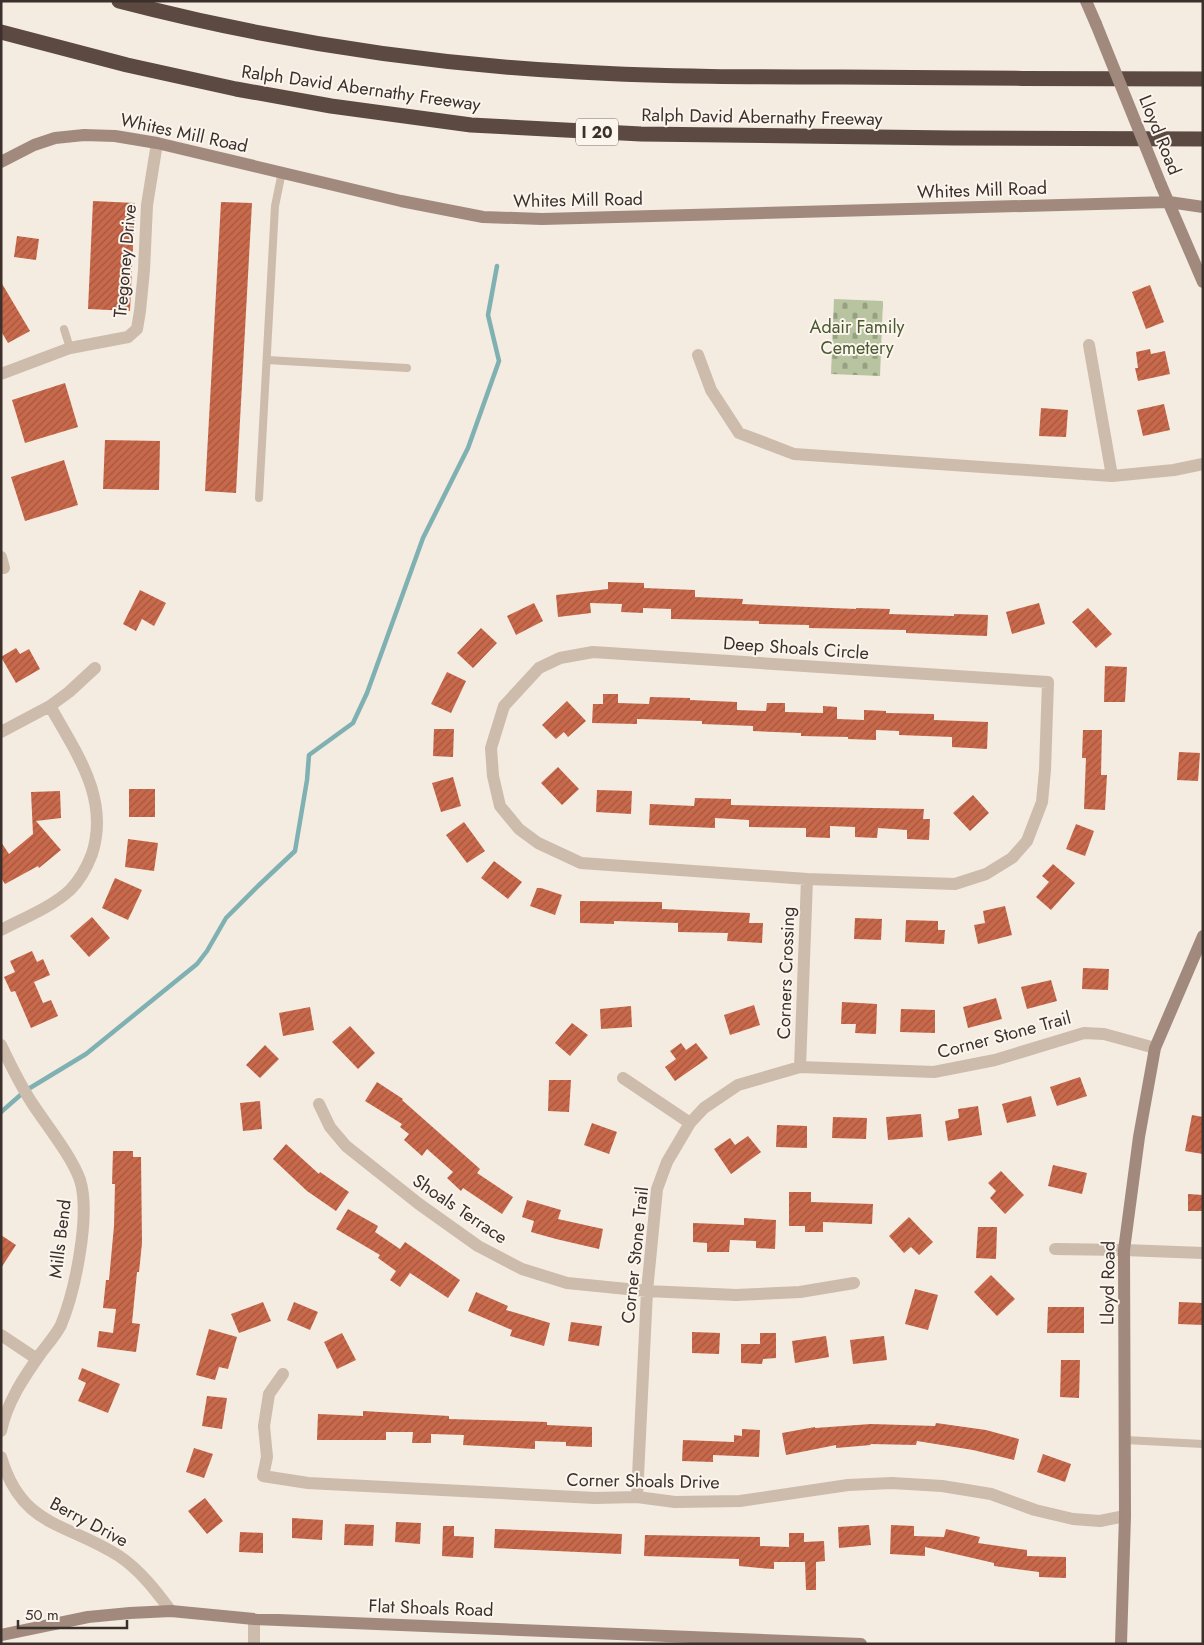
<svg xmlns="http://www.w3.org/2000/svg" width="1204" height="1645" viewBox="0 0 1204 1645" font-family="Jost,sans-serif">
<defs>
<pattern id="cemetery-stones" width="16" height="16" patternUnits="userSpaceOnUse" patternTransform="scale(1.25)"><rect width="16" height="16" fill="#b8c4a0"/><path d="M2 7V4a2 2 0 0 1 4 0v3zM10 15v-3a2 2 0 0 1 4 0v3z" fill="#97a083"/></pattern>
<pattern id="building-hatch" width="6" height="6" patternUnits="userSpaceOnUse" patternTransform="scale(1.25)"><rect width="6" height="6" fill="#c8694b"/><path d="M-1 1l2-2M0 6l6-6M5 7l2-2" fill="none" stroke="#a4573f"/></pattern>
</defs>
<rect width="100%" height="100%" fill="#f4ebe1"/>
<path fill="url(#cemetery-stones)" d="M834,299L883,301L880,376L831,374Z"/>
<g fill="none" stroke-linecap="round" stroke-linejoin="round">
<path stroke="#7fb0b2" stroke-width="4.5" d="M1,1112L25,1091L86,1054L197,964L207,951L226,918L258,886L295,851L307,780L309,755L353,723L367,693L423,538L468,448L499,361L488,315L497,266"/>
</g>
<path fill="url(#building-hatch)" d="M93,201L135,203L130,311L88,309Z
M221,202L252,203L236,493L205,491Z
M17,236L39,239L36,260L14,257Z
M1,282L30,331L8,343L1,331Z
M1150,285L1164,322L1146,329L1132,292Z
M1150,349L1151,354L1165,351L1170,374L1138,381L1135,368H1138L1136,352Z
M65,383L78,427L25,443L12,400Z
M1164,404L1170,430L1143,436L1137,410Z
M1041,408L1068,410L1066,437L1039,436Z
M105,440L160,441L159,490L103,489Z
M64,460L78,505L25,521L11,477Z
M608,582L644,583V588L695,590V597L743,599L742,604L856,609V608L890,609L889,614L954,616V614L988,615L987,636L906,633V630L809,628V625L759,624V621L671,619V609L643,608V613L621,612L622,604L590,603L591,613L558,617L556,595L608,589Z
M140,590L166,603L154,626L142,619L136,631L123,624Z
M534,603L543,621L516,635L507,616Z
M1039,603L1045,624L1012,634L1006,612Z
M1088,608L1112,634L1096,648L1072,622Z
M481,628L497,643L473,668L457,653Z
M16,648L20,654L29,649L40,669L16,683L1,657Z
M1105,666L1127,667L1125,702H1104Z
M447,672L466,681L451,713L431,704Z
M603,694H618V703L649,704L650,697L690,698V700L737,702V710L766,711L767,703H785V712L823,713V706L837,707V719L864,720V710L886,711V713L934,714V720L988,722L987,749L952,747V737L899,735V731L876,730V740L848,739V737L801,736V733L753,731V726L702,724V721L637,719V724L592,723L593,704H603Z
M567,701L586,721L568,737L564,732L556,739L542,725Z
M434,729H454L453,757L433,756Z
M1083,730H1102L1101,775H1107L1105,810L1084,809L1086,758H1082Z
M1179,752L1200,753L1198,781L1177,780Z
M558,767L579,789L562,805L541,783Z
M453,777L461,806L441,812L432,783Z
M129,789H155V817H129Z
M597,790L632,791L631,814L596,812Z
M60,791L61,818L36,821L61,850L39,868L38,866L5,884L1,878V842L9,854L33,834L31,792Z
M973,795L989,813L970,831L953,813Z
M695,798L731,799V805L924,809L923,819H930L929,840L907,839V830L878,828L877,838L855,837V827L830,826V838L806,837V828L749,827V820L715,818V828L649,825L650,804L694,806Z
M464,822L485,851L467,863L446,835Z
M1076,824L1094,831L1085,856L1066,849Z
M128,839L158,843L154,871L125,867Z
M494,861L522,882L508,899L481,878Z
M1053,864L1075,883L1051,910L1036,897L1049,882L1042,876Z
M115,878L142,890L128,920L102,908Z
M537,888H541L562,895L555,915L530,906Z
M580,901L662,902V909L750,913L749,923H763L762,943L727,941L728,933L678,932V923L614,921V924L580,923Z
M1005,906L1012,935L978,944L974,925L985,923L983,911Z
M92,917L110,938L89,957L70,936Z
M855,918L882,919L881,940L854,939Z
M906,920L938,921V930H945L944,944L905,942Z
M32,951L37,962L43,959L50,975L34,982L43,1003L51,1000L58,1016L31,1028L15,991L11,992L4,977L15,972L10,961Z
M1083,968L1109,969L1108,990L1082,989Z
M1051,980L1057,1001L1027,1009L1021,987Z
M996,998L1002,1019L968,1028L963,1007Z
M842,1002L877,1004L876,1034L855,1033L856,1024H841Z
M754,1005L760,1025L730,1035L724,1015Z
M631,1006L632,1027L601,1029L600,1009Z
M310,1007L314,1030L283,1036L279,1013Z
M901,1009L935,1010V1033L900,1032Z
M572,1023L588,1035L570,1056L555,1043Z
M350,1026L375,1053L358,1069L332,1042Z
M681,1043L686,1050L696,1043L708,1058L675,1081L665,1067L676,1059L670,1051Z
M265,1045L279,1059L260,1078L246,1065Z
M1080,1077L1087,1096L1057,1106L1050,1087Z
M549,1080H571L569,1112L548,1111Z
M377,1082L403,1099L402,1100L480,1169L477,1173L513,1197L502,1214L463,1188L461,1191L447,1178L453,1172L427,1149L422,1156L404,1140L409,1134L400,1127L402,1124L365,1101Z
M1031,1096L1036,1116L1007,1123L1002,1104Z
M260,1101L262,1129L243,1131L240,1103Z
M978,1106L982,1135L948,1141L945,1121L959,1118L958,1109Z
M921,1114L923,1137L888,1140L886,1117Z
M1192,1115L1203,1117V1154L1185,1151Z
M833,1117L867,1118L866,1139L832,1138Z
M592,1123L617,1132L609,1154L584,1145Z
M777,1125L807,1126V1148L776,1147Z
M748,1136L761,1152L731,1174L714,1149L730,1138L735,1145Z
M286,1144L319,1174L320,1172L349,1192L336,1211L307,1191L273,1159Z
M113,1151H133V1157H141L142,1243L139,1272H137L132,1323L140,1324L136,1352L97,1347L99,1331L113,1333L116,1309L103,1308L106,1280H109L114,1226L115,1184H112Z
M1053,1165L1087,1173L1082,1194L1048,1186Z
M1001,1171L1024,1195L1005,1214L990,1198L996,1191L988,1183Z
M789,1192H811V1202L873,1204L872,1224L823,1222V1232H805V1226H789Z
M1188,1194L1203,1195V1211H1188Z
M527,1200L561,1210L558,1219L603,1229L599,1249L556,1239L531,1232L534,1221L522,1217Z
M348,1209L378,1226L375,1232L400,1249L405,1242L460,1280L448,1298L410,1273L400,1287L390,1280L396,1271L378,1258L380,1255L336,1229Z
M909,1217L933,1242L919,1255L911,1247L904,1253L889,1236Z
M744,1218L776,1220L775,1249L756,1248V1241L730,1240L729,1252H707V1243L693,1242V1223L744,1225Z
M978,1227H997L996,1259L976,1258Z
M1,1235L16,1245L1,1268Z
M991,1275L1015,1299L997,1316L974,1292Z
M915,1289L938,1295L928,1330L905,1324Z
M476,1292L508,1306L506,1310L550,1323L544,1346L510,1336L512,1330L468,1311Z
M263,1302L271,1321L239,1333L231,1314Z
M294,1302L318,1312L310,1330L287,1320Z
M1179,1302L1203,1303V1325L1178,1324Z
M1048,1307H1084V1333H1047Z
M571,1322L602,1326L599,1346L568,1341Z
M209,1329L237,1337L228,1369L219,1367L215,1380L196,1375Z
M692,1332L720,1333L719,1354L692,1353Z
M342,1333L356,1360L337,1369L324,1342Z
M760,1333H776V1358L763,1359L762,1364L741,1363V1344H760Z
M826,1336L829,1357L795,1363L792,1341Z
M884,1336L887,1360L853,1364L850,1340Z
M1061,1360H1080L1079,1398L1060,1397Z
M82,1368L120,1384L108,1413L78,1401L86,1383L78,1379Z
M207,1396L227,1398L222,1429L202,1426Z
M363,1411L449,1416V1419L547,1422V1425L592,1427V1447L566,1446V1442L535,1441V1449L463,1445L464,1435L431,1434V1443H412L413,1432H386V1440H317L318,1414L363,1416Z
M936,1423L986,1430L1019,1439L1014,1460L973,1450L917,1441L916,1445L870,1444L871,1445L836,1448V1445L786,1455L782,1433L815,1427V1428L871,1424L935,1426Z
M742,1429L760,1430L759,1457L713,1455V1462L682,1461L683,1440L734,1442V1435L742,1436Z
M194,1448L213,1454L204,1478L186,1472Z
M1043,1454L1071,1464L1065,1482L1037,1472Z
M205,1498L223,1521L207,1534L188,1511Z
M292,1518L323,1520L322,1540L292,1538Z
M396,1522L421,1523L420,1544L395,1542Z
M345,1524L374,1525L373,1546L344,1545Z
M869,1525L871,1545L839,1548L838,1527Z
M891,1525L914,1526V1536L944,1537L946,1529L980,1537L978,1543L1027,1550V1556L1066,1557V1578L1039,1577V1572L994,1566V1563L925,1547V1556L890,1554Z
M443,1526H454V1536L474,1537L473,1558L442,1556Z
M495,1529L622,1534L621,1554L494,1548Z
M240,1532L263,1533V1553L239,1552Z
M789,1533H804V1542L824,1541L825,1561L816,1562V1590H806L805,1562H774V1569L760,1568L739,1566V1559L644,1556L645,1535L760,1537V1546L789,1547Z"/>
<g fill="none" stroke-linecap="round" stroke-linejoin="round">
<path stroke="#cdbbac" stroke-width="8" d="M64,329L70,348
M267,360L407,368
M259,498L275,206L282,172
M1125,1440L1203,1444"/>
<path stroke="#cdbbac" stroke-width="12" d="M1089,345L1112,476
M698,355L711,390L739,433L794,454L1112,476L1174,470L1203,464
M1,374L70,348L128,337L137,329L140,311L144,270L147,205L157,143
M1,557L4,568
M593,652L1048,682L1045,770L1042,802L1027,841L1012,858L986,874L955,884L807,879L581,863L538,843L519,829L500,806L493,776L491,748L504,706L539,668L560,658Z
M50,706L69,692L95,668
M1,732L50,706C76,753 110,798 92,854C87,867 80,880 70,890C52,907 24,918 1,930
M1,1045C11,1066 21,1087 34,1106C48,1127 72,1157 80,1180C91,1215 75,1291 61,1325C56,1335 47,1345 41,1353C24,1377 7,1402 1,1431
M800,1067L807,879
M623,1078L690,1123
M319,1104L330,1127L346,1146L419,1204L478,1246L522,1269L567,1283L647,1291L736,1295L800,1292L854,1283
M1055,1249L1124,1250L1203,1253
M1,1335L37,1359
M283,1374L269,1394L264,1426L267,1457L263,1476L308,1483L595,1498L637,1497L675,1502L740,1501L848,1485L892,1483L942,1486L991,1494L1035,1510L1073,1519L1100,1521L1125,1516
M1,1457C22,1528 66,1522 119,1556C140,1570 156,1591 171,1611
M637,1497L647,1291L657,1189L667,1162L690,1123L704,1108L738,1085L800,1067L934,1072L995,1060L1084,1033L1104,1034L1155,1048
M254,1644V1619"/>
<path stroke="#a18a7d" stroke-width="12" d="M1086,1L1096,24
M1,162L34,145L55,138L84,135L115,136L157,143L401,201L483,217L542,219L1169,202L1203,207
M1161,185L1203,282
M1,1635L88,1617L130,1613L171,1611L254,1619L861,1644
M1121,1644L1125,1516L1124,1250L1139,1137L1155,1048L1203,936"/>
<path stroke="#5c4a42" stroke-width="15" d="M119,1C269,40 424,64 579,72C666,77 754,77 841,77C962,78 1082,79 1203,79
M1,32L127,65L236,89L331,106L471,125L641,134L953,138L1203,139"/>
<path stroke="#a18a7d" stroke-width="12" d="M1096,24L1161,185"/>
</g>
<g text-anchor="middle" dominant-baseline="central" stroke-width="4" stroke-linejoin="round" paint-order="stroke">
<rect fill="#fbf5ee" stroke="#756b66" stroke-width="1" x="576" y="118.5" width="42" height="27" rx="4"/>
<g font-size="16" font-weight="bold" fill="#3b302b">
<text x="597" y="132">I 20</text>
</g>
<g font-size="18" fill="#3b302b" stroke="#fbf5ee">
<text transform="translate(361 88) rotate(8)">Ralph David Abernathy Freeway</text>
<text transform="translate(762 117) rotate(1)">Ralph David Abernathy Freeway</text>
<text transform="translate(184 133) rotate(12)">Whites Mill Road</text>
<text transform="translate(1160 135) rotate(68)">Lloyd Road</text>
<text transform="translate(982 190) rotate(-2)">Whites Mill Road</text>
<text transform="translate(578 200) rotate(-1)">Whites Mill Road</text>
<text transform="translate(125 261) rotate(-85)">Tregoney Drive</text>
<text transform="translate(796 648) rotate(4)">Deep Shoals Circle</text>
<text transform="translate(786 973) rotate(-88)">Corners Crossing</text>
<text transform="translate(1004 1035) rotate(-15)">Corner Stone Trail</text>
<text transform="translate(460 1209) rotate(34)">Shoals Terrace</text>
<text transform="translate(60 1239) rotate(-83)">Mills Bend</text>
<text transform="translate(635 1255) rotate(-84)">Corner Stone Trail</text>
<text transform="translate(1108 1283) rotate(-89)">Lloyd Road</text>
<text transform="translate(643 1481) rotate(1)">Corner Shoals Drive</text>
<text transform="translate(89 1522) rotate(28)">Berry Drive</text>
<text transform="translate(431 1608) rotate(2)">Flat Shoals Road</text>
</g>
<g font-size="18" fill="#4a5a2e" stroke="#fbf5ee">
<text x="857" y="327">Adair Family<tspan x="857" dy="21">Cemetery</tspan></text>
</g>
</g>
<rect width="1204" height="1645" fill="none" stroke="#3b302b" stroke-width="5"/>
<path d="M18 1620v8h109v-8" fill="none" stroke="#3b302b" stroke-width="2.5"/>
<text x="25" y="1620" font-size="15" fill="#3b302b" stroke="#fbf5ee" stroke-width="4" paint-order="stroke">50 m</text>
</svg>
